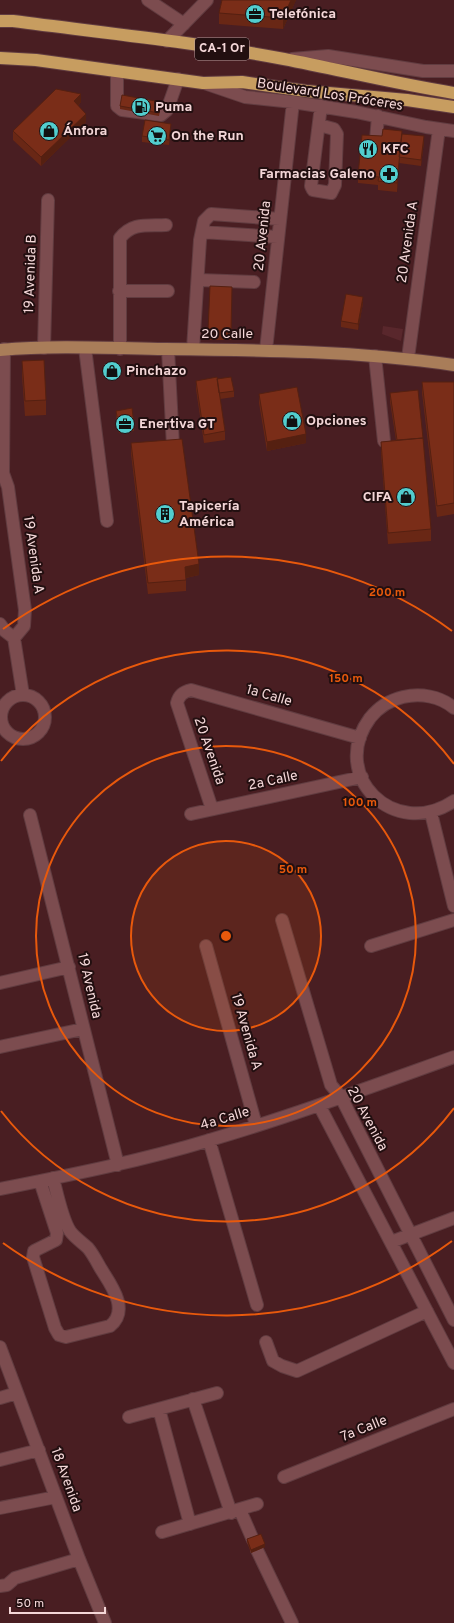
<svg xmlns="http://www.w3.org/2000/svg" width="454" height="1623" viewBox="0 0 454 1623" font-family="Overpass,sans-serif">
<rect width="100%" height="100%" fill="#491e22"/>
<path fill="#59272c" d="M383,326L403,329L401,341L382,334Z"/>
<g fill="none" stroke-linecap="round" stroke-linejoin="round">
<g stroke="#613c40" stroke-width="14">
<path id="minor" d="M148,0L184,24
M167,41L207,0
M292,59L328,56L423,71H454
M117,71V106L122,110L161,115L167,110L178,79
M204,83L245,97L293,102L356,112L426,127L454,131
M319,125L334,129L337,134L335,185L331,193L313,190L311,186L321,106
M375,152L378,116
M202,232L278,237
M199,280L254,282
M119,291H168
M44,348L48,200
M85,348L107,521
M4,349L3,473L8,487L25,610L24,626L14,638
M120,349V238C133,222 147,226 166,225
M168,349L173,446
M193,349L200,240L204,221L211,214L280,219
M266,350L293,102
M375,356L384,441
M408,358L439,129
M0,624L5,631L14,638L23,695
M1 717a22 22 0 1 1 44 0a22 22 0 1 1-44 0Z
M454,708C440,696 420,693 403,697C390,700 378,708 370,718C328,775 394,841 454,801
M212,809L177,703C179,695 183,692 191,690L360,738
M431,813L454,906
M191,814L362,777
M30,815L118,1165
M282,920L331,1085L341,1097L454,1320
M206,946L256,1125
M371,946L454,920
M0,983L69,967
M0,1047L83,1029
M319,1105L454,1363
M209,1140L257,1305
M40,1181L57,1233L56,1240L34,1251L33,1257L55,1328L59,1335L66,1337L110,1326C130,1310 111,1285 101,1269C97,1262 93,1254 88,1248C82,1242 75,1238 70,1231C62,1219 57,1193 53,1178
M0,1189C70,1175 141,1161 210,1140C292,1116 373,1086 454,1057
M391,1242L454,1218
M266,1342L273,1361L282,1366L297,1371L427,1311
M0,1347L79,1559L105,1623
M0,1398L17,1393
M193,1399L231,1513
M159,1409L190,1524
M129,1417L217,1393
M0,1460L39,1450
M284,1477L454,1409
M0,1508L56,1497
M240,1510L253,1540
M162,1532L257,1504
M257,1550L292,1623
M0,1586L7,1585L15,1578L79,1559"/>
</g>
<g stroke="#613c40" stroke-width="14">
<path id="major" d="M0,350C54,345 109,348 164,349C261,350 358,351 454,365"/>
</g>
<g stroke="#613c40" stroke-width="14">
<path id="highway" d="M0,21H13C104,33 195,42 284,59C341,70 397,84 454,93
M0,58L36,60L203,83L242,82L306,91L407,100L454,107"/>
</g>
<use href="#minor" stroke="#7c4c4f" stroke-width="12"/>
<use href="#major" stroke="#a97d59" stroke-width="12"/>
<use href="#highway" stroke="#c79d60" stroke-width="12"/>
</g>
<path fill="#692715" d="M222,0H296L283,29L219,24V13Z
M81,102L78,106L86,122L41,166L13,140V131Z
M161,105L159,116L120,109V106Z
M171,130L169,145L142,142V136Z
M402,134L424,141L421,166L399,163L397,192L378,190V185L358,183V175L382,136Z
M232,296L231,340H208V331Z
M363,303L358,330L341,327V321Z
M22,361L46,400V415L25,416L22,376Z
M217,379L234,391V397L220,399L225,431V440L204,443L196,389V381Z
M422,382H454V514L437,517L422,393Z
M390,393L431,529V541L388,544L381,453V442L396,440L390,402Z
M259,394L306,443L267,451L259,403Z
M116,411L134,425V431L119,433L116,417Z
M131,443L199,575L186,578V591L148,594L131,454Z
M247,1539L265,1547L251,1553L247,1542Z"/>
<path fill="#552011" d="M291,0H296L283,29V18Z
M81,94V102L74,110V101Z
M86,114V122L41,166V157Z
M171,124V130L169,145V140Z
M424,136V141L421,166V160Z
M399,157V163L397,192V183Z
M363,297V303L358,330V324Z
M306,434V443L267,451V442Z
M199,564V575L185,578V567Z
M265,1544V1547L251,1553V1550Z"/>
<path fill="#7a2d18" stroke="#552011" d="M222,0H291L283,18L219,13Z
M56,89L81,94L74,101L86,114L41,157L13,131Z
M122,95L161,102L159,113L120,106Z
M145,120L171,124L169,140L142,136Z
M383,129L402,131L397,183L378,181L379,177L358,175L362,135L382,136Z
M402,134L424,136L421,160L399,157Z
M210,286L232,287L231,331H208Z
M346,294L363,297L358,324L341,321Z
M44,360L46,400L25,401L22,361Z
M217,377L225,431L204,435L196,381Z
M231,377L234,391L219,393L217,379Z
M422,382H454V503L437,506Z
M297,387L306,434L267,442L259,394Z
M418,390L423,438L397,440L390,393Z
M132,408L134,425L119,427L116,411Z
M423,438L431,529L388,533L381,442Z
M182,439L199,564L185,567L186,580L148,583L131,443Z
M261,1534L265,1544L251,1550L247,1539Z"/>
<circle cx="226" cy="936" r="95" fill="#e8590c" fill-opacity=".12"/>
<g fill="none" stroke="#e8590c" stroke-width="2">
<circle cx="226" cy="936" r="95"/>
<circle cx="226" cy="936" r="190"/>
<path d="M454 1108A285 285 0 0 1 1 1111M1 761A285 285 0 0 1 454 764"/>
<path d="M452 1241A380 380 0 0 1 3 1243M3 629A380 380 0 0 1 452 631"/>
</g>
<defs>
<g id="office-disc" transform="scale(1)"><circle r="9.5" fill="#52cdce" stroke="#220f10"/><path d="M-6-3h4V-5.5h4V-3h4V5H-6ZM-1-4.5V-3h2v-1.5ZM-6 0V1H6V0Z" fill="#111"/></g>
<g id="fuel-disc" transform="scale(1)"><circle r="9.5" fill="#52cdce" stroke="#220f10"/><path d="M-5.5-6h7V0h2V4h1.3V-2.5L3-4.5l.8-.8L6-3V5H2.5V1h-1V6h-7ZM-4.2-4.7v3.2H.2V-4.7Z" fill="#111"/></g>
<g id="shop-disc" transform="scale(1)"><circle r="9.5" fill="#52cdce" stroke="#220f10"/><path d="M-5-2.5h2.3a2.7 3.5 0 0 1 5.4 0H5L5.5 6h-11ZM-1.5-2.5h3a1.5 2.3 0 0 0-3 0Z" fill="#111"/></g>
<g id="supermarket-disc" transform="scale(1)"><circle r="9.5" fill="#52cdce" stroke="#220f10"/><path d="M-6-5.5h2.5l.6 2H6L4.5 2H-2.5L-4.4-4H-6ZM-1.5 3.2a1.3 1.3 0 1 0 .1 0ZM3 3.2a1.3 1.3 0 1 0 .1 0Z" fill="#111"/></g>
<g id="restaurant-disc" transform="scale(1)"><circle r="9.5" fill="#52cdce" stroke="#220f10"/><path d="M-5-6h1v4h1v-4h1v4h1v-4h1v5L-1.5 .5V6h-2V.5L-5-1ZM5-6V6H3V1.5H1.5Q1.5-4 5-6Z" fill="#111"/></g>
<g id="pharmacy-disc" transform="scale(1)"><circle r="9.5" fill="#52cdce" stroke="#220f10"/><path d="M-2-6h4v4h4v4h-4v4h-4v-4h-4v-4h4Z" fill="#111"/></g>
<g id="building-disc" transform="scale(1)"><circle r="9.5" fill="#52cdce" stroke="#220f10"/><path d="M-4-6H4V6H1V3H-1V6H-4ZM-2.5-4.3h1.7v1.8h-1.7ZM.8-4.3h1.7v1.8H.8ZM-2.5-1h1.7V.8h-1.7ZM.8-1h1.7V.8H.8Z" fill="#111"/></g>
</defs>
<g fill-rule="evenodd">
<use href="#office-disc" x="255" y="14"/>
<use href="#fuel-disc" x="141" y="107"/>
<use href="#shop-disc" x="49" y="131"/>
<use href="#supermarket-disc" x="157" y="136"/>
<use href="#restaurant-disc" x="368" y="149"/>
<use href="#pharmacy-disc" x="389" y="174"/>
<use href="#shop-disc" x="112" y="371"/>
<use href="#shop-disc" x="292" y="421"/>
<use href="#office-disc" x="125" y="424"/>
<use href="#shop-disc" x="406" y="497"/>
<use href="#building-disc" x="165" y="514"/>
</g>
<g text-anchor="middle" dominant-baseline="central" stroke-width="4" stroke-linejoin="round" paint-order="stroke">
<rect fill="#220f10" stroke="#b59b9c" stroke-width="1" x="195" y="38" width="54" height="22" rx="3"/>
<g font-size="13" font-weight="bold" fill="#f4d7d8">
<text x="222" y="49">CA-1 Or</text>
</g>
<g font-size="14" font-weight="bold" fill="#f4d7d8" stroke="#220f10" text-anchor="start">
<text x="269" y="14">Telefónica</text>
<text x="155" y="107">Puma</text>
<text x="63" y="131">Ánfora</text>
<text x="171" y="136">On the Run</text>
<text x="382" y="149">KFC</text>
<text x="375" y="174" text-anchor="end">Farmacias Galeno</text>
<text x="126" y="371">Pinchazo</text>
<text x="306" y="421">Opciones</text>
<text x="139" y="424">Enertiva GT</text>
<text x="392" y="497" text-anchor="end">CIFA</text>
<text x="179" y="506">Tapicería<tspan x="179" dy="16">América</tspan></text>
</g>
<g font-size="14" fill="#f4d7d8" stroke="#220f10">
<text transform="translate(330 95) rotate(9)">Boulevard Los Próceres</text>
<text transform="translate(263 236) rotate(-84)">20 Avenida</text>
<text transform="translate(408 242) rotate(-82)">20 Avenida A</text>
<text transform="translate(31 274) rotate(-88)">19 Avenida B</text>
<text x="227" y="334">20 Calle</text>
<text transform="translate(33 555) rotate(82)">19 Avenida A</text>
<text transform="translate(269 696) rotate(16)">1a Calle</text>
<text transform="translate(209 751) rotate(71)">20 Avenida</text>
<text transform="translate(273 781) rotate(-12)">2a Calle</text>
<text transform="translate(89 986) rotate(77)">19 Avenida</text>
<text transform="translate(246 1032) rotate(74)">19 Avenida A</text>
<text transform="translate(225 1119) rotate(-17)">4a Calle</text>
<text transform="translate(367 1119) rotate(62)">20 Avenida</text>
<text transform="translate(364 1429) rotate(-22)">7a Calle</text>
<text transform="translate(66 1480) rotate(70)">18 Avenida</text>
</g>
</g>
<circle cx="226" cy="936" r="6" fill="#e8590c" stroke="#220f10" stroke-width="2"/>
<g font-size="12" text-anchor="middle" font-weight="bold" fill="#e8590c" stroke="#220f10" stroke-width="4" stroke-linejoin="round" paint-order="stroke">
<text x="387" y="596">200 m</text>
<text x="346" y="682">150 m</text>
<text x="360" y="806">100 m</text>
<text x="293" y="873">50 m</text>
</g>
<path d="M10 1607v6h95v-6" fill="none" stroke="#f4d7d8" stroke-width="2"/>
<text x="16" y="1607" font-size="12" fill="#f4d7d8" stroke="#220f10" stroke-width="3" paint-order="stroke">50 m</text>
</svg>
